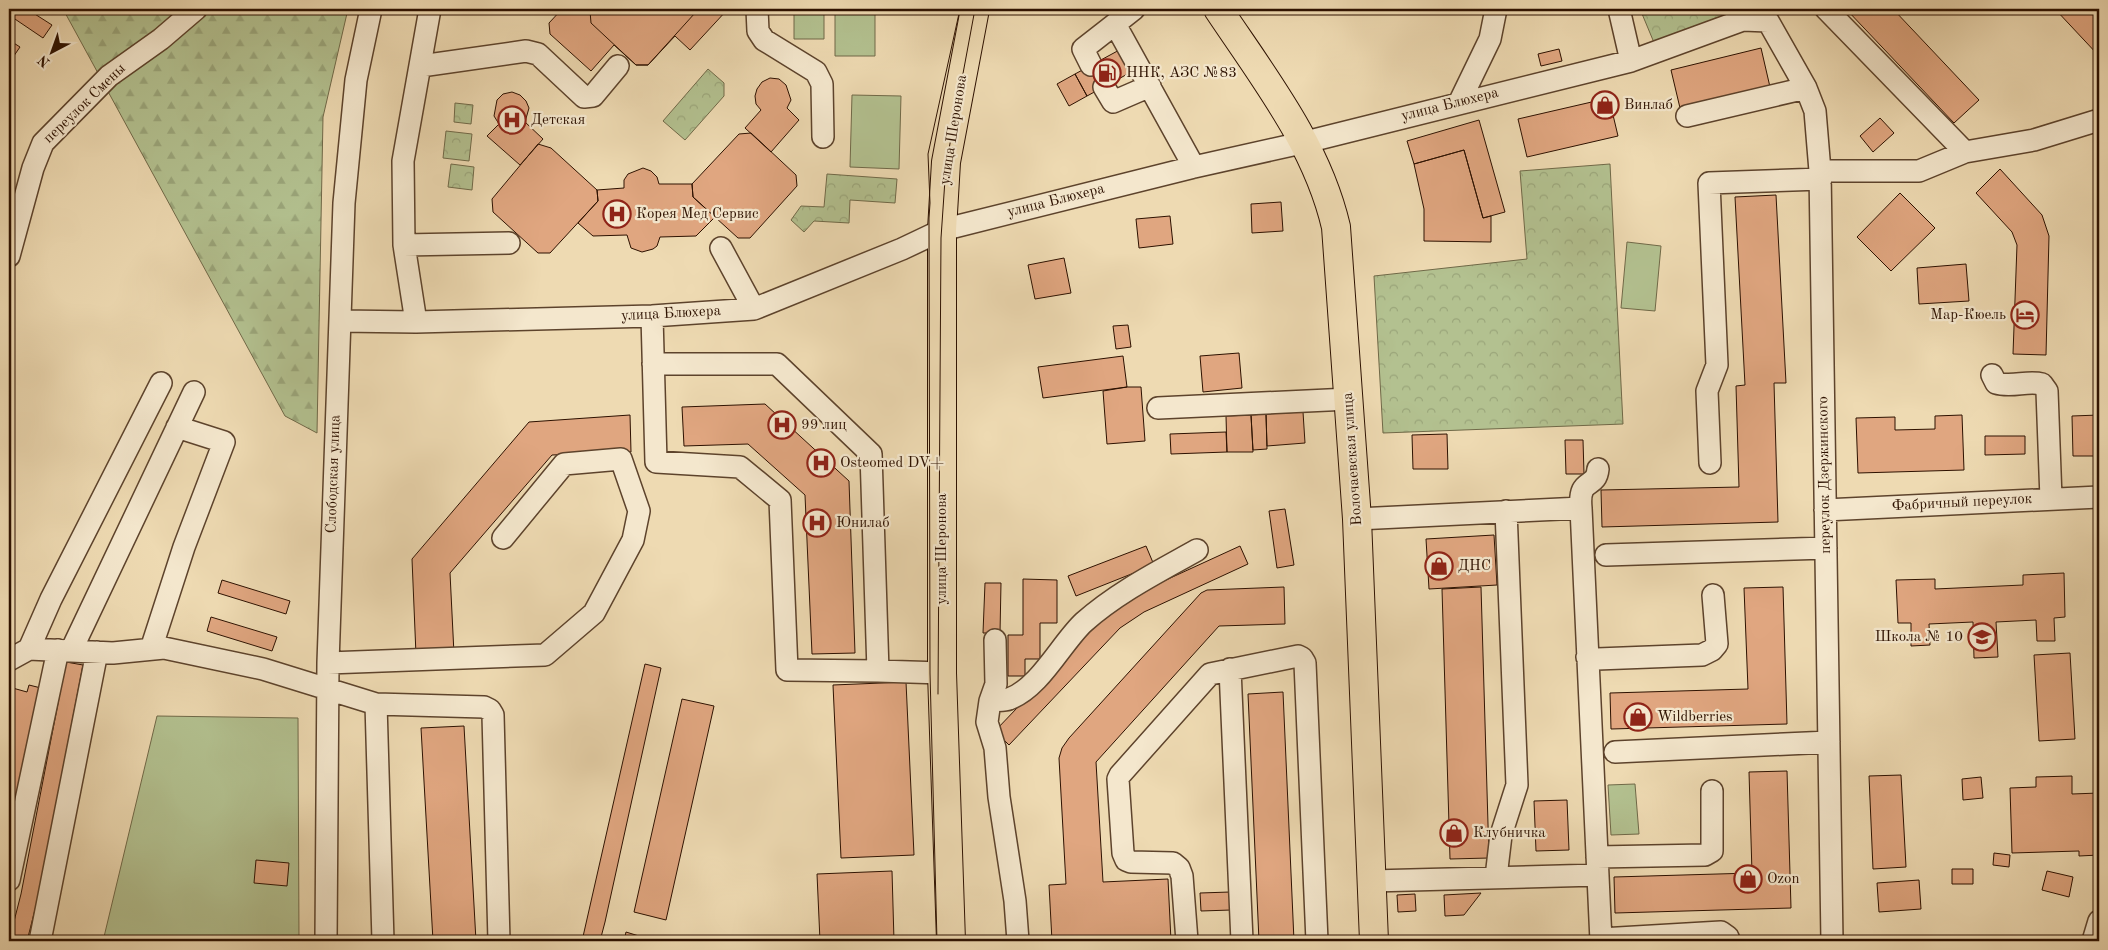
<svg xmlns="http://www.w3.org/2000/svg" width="2108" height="950" viewBox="0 0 2108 950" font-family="'Old Standard TT',serif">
<defs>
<pattern id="forest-firs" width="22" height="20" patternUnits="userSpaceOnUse" patternTransform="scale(1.25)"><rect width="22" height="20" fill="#b3c190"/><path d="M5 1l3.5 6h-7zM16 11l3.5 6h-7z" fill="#9aa57a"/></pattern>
<pattern id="park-crowns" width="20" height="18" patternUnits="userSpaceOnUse" patternTransform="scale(1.25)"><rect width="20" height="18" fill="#b3c190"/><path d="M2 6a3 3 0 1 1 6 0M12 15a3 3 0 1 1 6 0" fill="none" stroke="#9aa57a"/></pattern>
</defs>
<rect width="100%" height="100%" fill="#eedab2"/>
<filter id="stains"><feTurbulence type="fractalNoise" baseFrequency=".004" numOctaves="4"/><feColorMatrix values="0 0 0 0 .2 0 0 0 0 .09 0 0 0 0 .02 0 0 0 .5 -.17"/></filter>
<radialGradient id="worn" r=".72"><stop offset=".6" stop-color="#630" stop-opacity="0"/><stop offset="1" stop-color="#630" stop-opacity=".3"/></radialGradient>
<path fill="#b3c190" stroke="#706948" d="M794,9H824V39H794Z
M835,9H875V56H835Z
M852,95L901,96L899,169L850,167Z
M1627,242L1661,246L1655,311L1621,308Z
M157,716L298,718L299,941H103Z
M1635,784L1639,834L1611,835L1608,785Z"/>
<path fill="url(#forest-firs)" stroke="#706948" d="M63,9H348L323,117L317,433L285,416Z"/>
<path fill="url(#park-crowns)" stroke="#706948" d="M1640,9H1769L1758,20L1655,45Z
M708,69L724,83V96L685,140L663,121Z
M455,103L473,105L471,124L454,122Z
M446,131L472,134L469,161L443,158Z
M451,164L474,167L472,190L448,187Z
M1610,164L1623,424L1383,433L1374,276L1527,259L1520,171Z
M827,174L897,179L895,203L850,200L849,223L814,221L804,232L791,220L801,206L824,207Z"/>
<path fill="#e0a680" stroke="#2d1100" d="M9,9H27L52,25L43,38L9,15Z
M562,9H727V10L690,50L675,36L648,65H636L614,45L591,71L550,34L549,23Z
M592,9H695V13L648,65H636L591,23L590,11Z
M1846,9H1893L1979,100L1954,123Z
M2055,9H2099V56Z
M9,40L20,47L9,63Z
M1123,48L1135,70L1087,96L1075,74Z
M1761,48L1770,87L1680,108L1671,70Z
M1559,49L1562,61L1541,66L1538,54Z
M1075,74L1087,96L1069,106L1057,84Z
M770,78L779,79L786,85L791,100L787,108L799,120L771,152L745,128L761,110L756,104L755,96L757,89L762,82Z
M512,92L520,95L526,101L529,108L525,122L543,139L520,165L487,136L499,124L494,116L497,100L503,94Z
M1609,98L1618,136L1527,157L1518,119Z
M1880,118L1894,133L1873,152L1860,136Z
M1479,120L1505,212L1483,218L1464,150L1414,164L1407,141Z
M751,133L796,175L797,186L750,238H738L693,197L692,184L739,134Z
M538,144L551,148L597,190L598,201L550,253H538L493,212L492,199Z
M1464,150L1483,218L1491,216V242L1424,241V209L1414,164Z
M643,168L651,171L657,177L659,184H692L693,197L715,217L696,236L660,237L657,246L653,249L642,252L631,248L627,235L593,236L578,223L598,201L597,190L624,188V180L628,174Z
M2000,169L2042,215L2049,236L2046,355L2013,354L2017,245L2012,232L1976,193Z
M1900,193L1935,228L1891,271L1857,237Z
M9,194L20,199L9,228Z
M1776,195L1786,383H1774L1778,522L1602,527L1601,490L1739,487L1736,386L1745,385L1735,197Z
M1281,202L1283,231L1252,233L1251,204Z
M1170,216L1173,244L1139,248L1136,219Z
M1064,258L1071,293L1035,299L1028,265Z
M1966,264L1969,301L1919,304L1917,268Z
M1128,325L1131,347L1116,349L1113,326Z
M1239,353L1242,388L1203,392L1200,356Z
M1123,356L1127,387L1043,398L1038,367Z
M1127,387H1141L1145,441L1107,444L1103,391Z
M765,404L849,481L855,653L812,654L805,495L748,444L684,446L682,407Z
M1303,412L1305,443L1267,446L1266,414Z
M1266,414L1267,449L1253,450L1251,415Z
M630,415L631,452L552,455L450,573L454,654L416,655L412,559L529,422Z
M1251,415L1253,452H1227L1226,416Z
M1962,415L1964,470L1858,473L1856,418L1895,417V430L1935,429V416Z
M2099,415V456H2073L2072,416Z
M1226,432L1227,452L1171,454L1170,434Z
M1447,434L1448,469H1413L1412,435Z
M1985,436H2025V454L1985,455Z
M1565,440H1583L1584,474H1566Z
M1285,509L1294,565L1277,568L1269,511Z
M1494,535L1497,585L1429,589L1426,539Z
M1146,546L1154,565L1076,596L1068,576Z
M1240,546L1248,564L1144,612L1120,628L1009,745L995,731L1108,613L1131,596Z
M2064,573L2065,617L2054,618L2055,641H2037L2036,620L1996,622L1998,657L1974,658L1973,622L1929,624L1930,645L1911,646V623H1898L1896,580L1935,579V589L2023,585V575Z
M1023,579L1057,580V623H1040V659H1025V676H1008V635H1023Z
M222,580L290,601L286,614L218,593Z
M985,583H1001L1000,633H983Z
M1284,587L1285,624L1219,626L1096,762L1103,882L1168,879L1171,941H1052L1049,885L1066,884L1059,758L1062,748L1069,738L1201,593L1207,590Z
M1481,587L1489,858L1450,859L1442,589Z
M1783,587L1787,724L1611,729L1610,693L1748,689L1744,588Z
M211,617L277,637L272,651L207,631Z
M2070,653L2075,739L2039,741L2034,655Z
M66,662L83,665L38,898L27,941H9L21,894Z
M645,664L661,668L605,922L600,941H582Z
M906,682L914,855L841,858L833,685Z
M29,685L45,689L9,824V687L27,692Z
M1283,692L1294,941H1259L1248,694Z
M682,699L714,706L666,920L634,912Z
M464,726L476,941H433L421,728Z
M1787,771L1791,908L1615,913L1614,877L1752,873L1749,772Z
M1901,775L1906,867L1873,869L1869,776Z
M2072,776V794L2099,793V855L2079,856V851L2012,853L2010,788L2036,787V777Z
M1981,777L1983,798L1963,800L1962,779Z
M1567,800L1569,850L1536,851L1534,801Z
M1994,853L2010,855L2009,867L1993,865Z
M256,860L289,863L287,886L254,883Z
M1952,869H1973V884H1952Z
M892,871L894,941H820L817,874Z
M2047,871L2073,877L2069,897L2042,890Z
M1919,880L1921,909L1879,912L1877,883Z
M1230,892L1231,910L1201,911L1200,893Z
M1481,893L1464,915L1445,916L1444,895Z
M1415,894L1416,911L1398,912L1397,895Z
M626,932L655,941H624Z
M1537,936L1549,941H1525Z
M1491,937L1501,941H1482Z
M2039,939V941H1877Z"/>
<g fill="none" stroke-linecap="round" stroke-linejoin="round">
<g stroke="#5d432c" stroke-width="24">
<path id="minor" d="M757,9L758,31L764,40L816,72L822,84L823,137
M1134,9L1115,24L1194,167
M1619,9L1631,61
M1826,9L1965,152
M1768,21L1806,88L1815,111L1820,171L1832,941
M1091,65L1083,49L1115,24
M421,66L526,51L538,54L584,97L593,96L618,66
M1104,87L1113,102L1150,86
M1459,103L1490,39L1496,9
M1687,116L1806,88
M1820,171H1919L1965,152L2034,140L2099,120
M404,245L509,243
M721,248L754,309
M9,256L33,168L43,143L109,76L161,39L196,9
M652,316L656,462L740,467L780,500L787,670L878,671L871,454L777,364H653
M340,321L416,322L652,316L754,309L902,249L942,230L1194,167L1306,142L1631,61L1743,20L1768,21
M416,322L404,245L403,161L430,9
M1992,375L1996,383C2012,388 2027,380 2042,384L2047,391L2051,499
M1158,408L1349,399
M1710,463L1707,391L1717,365L1709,183L1821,179
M1581,508C1578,476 1596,490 1598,469
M1825,510L2099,497
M1357,519L1581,508L1601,941
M1606,555L1826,548
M995,640L996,684L990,701L987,722L995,748L999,797L1015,901L1018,941
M29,649L51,599L161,383
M151,649L184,547L224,442L177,427
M71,651L194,392
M1587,657L1597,659L1702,655L1712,650L1717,644L1713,595
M9,660L29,649L113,653L164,648L263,669L376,704L383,941
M328,663L545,655L594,613L633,540L639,511L621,459L564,464L503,538
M1230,669L1242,941
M878,671L942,673
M990,701C996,700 1004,701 1009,699C1040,688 1062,642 1084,622C1118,592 1158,572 1197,550
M376,704L484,707L490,710L493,715L499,941
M1615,752L1829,742
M1597,857L1705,855L1712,851V791
M1496,877L1501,835L1517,785L1506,511
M9,880L58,650
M1372,881L1597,875
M1601,939L1721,932L1728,937L1729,941
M40,941L97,652
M326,941L328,663L344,203L356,80L371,9
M1187,941L1182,876L1179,868L1173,863L1131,862L1126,860L1123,853L1118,779L1120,775L1210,674L1298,656L1302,658L1305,663L1317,941
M2093,941L2099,921"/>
</g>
<g stroke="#2d1100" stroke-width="30">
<path id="major" d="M1218,9C1264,78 1317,145 1336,227L1357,519L1374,941
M951,941L942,673V230L946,162L975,9"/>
</g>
<use href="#minor" stroke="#f4e7cd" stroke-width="21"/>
<use href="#major" stroke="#eedab2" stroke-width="28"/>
<path stroke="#2d1100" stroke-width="1" d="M938,694L941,238L946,165L975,9
M937,941L930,673L929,218L930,203L928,154L960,9"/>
</g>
<defs>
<g id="fuel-ring" transform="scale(1.4375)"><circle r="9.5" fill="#f4e7cd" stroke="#8f2418" stroke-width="1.5"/><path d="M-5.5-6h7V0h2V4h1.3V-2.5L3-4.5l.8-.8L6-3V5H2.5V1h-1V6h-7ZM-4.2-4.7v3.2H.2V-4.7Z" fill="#8f2418"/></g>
<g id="shop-ring" transform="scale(1.4375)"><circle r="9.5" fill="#f4e7cd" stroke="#8f2418" stroke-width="1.5"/><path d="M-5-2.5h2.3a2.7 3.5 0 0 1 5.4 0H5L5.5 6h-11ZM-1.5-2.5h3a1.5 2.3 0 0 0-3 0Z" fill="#8f2418"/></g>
<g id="hospital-ring" transform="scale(1.4375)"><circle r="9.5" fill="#f4e7cd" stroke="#8f2418" stroke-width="1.5"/><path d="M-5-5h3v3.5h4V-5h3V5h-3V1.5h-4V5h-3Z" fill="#8f2418"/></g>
<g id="hotel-ring" transform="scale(1.4375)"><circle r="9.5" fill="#f4e7cd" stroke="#8f2418" stroke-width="1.5"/><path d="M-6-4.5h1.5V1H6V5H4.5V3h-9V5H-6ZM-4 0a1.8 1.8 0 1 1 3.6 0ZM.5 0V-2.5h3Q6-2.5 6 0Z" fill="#8f2418"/></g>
<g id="school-ring" transform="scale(1.4375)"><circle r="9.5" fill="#f4e7cd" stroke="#8f2418" stroke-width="1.5"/><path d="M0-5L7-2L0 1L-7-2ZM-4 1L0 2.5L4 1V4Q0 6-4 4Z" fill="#8f2418"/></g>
</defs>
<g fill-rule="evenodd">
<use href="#fuel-ring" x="1107" y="73"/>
<use href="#shop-ring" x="1605" y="105"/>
<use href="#hospital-ring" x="512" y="120"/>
<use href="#hospital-ring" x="617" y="214"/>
<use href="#hotel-ring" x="2025" y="315"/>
<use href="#hospital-ring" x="782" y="425"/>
<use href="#hospital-ring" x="821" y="463"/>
<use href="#hospital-ring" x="817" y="523"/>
<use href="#shop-ring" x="1439" y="566"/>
<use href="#school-ring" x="1982" y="637"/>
<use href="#shop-ring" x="1638" y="717"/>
<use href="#shop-ring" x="1454" y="833"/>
<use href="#shop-ring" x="1748" y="879"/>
</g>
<g text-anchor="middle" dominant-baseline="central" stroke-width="4.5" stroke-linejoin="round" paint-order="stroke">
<g font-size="15" fill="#2d1100" stroke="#f4e7cd" text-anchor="start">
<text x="1126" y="73">ННК, АЗС №83</text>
<text x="1624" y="105">Винлаб</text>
<text x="531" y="120">Детская</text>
<text x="636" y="214">Корея Мед Сервис</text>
<text x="2006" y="315" text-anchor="end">Мар-Кюель</text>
<text x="801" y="425">99 лиц</text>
<text x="840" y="463">Osteomed DV+</text>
<text x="836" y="523">Юнилаб</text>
<text x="1458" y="566">ДНС</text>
<text x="1963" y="637" text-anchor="end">Школа № 10</text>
<text x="1657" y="717">Wildberries</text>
<text x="1473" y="833">Клубничка</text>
<text x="1767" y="879">Ozon</text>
</g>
<g font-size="15" fill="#2d1100" stroke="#f4e7cd">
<text transform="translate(85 104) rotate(-44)">переулок Смены</text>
<text transform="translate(1450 105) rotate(-14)">улица Блюхера</text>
<text transform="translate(954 130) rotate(-81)">улица Шеронова</text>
<text transform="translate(1056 201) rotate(-14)">улица Блюхера</text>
<text transform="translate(671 314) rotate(-3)">улица Блюхера</text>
<text transform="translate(1353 459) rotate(-94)">Волочаевская улица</text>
<text transform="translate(334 474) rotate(-88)">Слободская улица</text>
<text transform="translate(1825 475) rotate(-91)">переулок Дзержинского</text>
<text transform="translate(1962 503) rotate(-3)">Фабричный переулок</text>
<text transform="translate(942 549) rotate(-90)">улица Шеронова</text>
</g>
</g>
<rect width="2108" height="950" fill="none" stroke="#eedab2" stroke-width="30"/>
<rect x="10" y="10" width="2088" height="930" fill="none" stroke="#2d1100" stroke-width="2.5"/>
<rect x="15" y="15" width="2078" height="920" fill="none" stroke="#2d1100"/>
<g transform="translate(52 52) rotate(221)" stroke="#f4e7cd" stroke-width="4" paint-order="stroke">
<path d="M0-4L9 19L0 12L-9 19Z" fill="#2d1100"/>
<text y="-8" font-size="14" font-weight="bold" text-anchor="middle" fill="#2d1100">N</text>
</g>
<rect width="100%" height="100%" filter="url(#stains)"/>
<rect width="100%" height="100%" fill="url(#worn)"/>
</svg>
